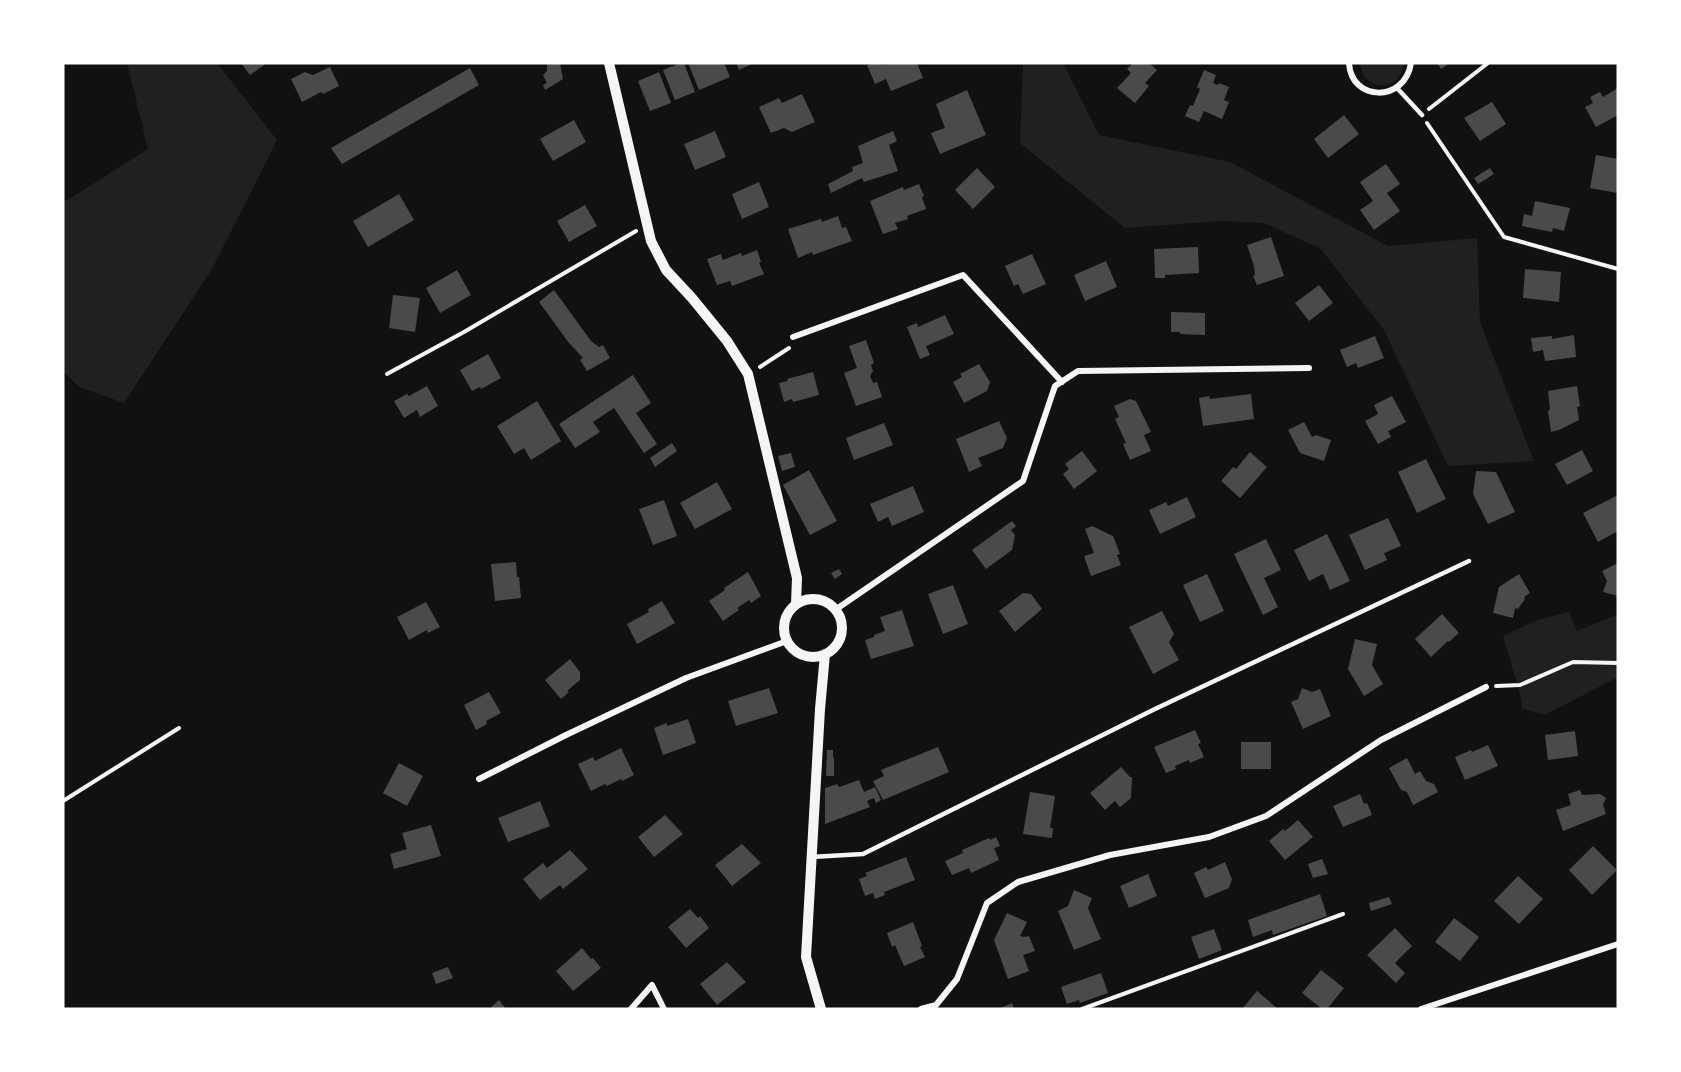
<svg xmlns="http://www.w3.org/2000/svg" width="1681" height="1072" viewBox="0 0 1681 1072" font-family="Quicksand,sans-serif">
<rect width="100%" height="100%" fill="#111"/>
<path fill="#202020" d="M127,63H217L277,140L212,269L124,403L79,387L63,371V198L66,201L148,149Z
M1023,63H1063L1099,135L1230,162L1388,246L1477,238L1480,322L1534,461L1448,466L1384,330L1320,248L1264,223L1221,221L1125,228L1020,143Z
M1360,63H1404C1401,93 1363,93 1360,63Z
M1569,612L1577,631L1618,614V677L1545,715L1521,708L1522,701L1503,636L1537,620Z"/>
<path fill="#4a4a4a" d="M241,63H267L250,75Z
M560,63L563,79L545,90L543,85L547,83L543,75L547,71V64Z
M681,63H684L695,92L675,100L663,70Z
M688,63H724L730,77L699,90Z
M736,63H754L739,70Z
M872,63H882V65L887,63H917L923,78L891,91L886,79L875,84L867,65Z
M1133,63H1149L1157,70L1145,83L1149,86L1135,103L1117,88L1131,73L1127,69Z
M1437,63H1450L1441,69Z
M330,67L339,86L323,94L321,92L302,102L291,79L305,72L313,75Z
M470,68L479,85L342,164L331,148Z
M1204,70L1216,75L1213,83L1218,85L1219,83L1229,87L1224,100L1229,102L1222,119L1204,111L1199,122L1185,116L1190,105L1193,106L1200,89L1197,87Z
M659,72L671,103L650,111L638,81Z
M1618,88V115L1596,127L1585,107L1593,103L1590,97L1600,92L1603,97Z
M967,90L986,135L940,154L931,133L945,128L936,104Z
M802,94L815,122L792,132L784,128L771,133L759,107L779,98L782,103Z
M1492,102L1506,124L1480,141L1464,118Z
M1344,115L1359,134L1328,158L1314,139Z
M574,120L586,142L553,161L540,139Z
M715,131L726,157L695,170L684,144Z
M893,131L897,141L889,145L898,171L864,182L862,178L831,193L828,184L853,171L852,167L863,163L858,146Z
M1596,155L1618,159L1617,193L1590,188Z
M1386,164L1400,184L1387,193L1400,211L1374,230L1360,210L1373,201L1360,182Z
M977,168L995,187L973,209L955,190Z
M1490,168L1494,174L1478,184L1474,178Z
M759,182L769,207L742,219L732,194Z
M919,184L924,196L922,197L926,209L907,216L908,219L895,223L898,229L883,234L870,201L903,187L904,190Z
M399,194L414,220L368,247L353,221Z
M1535,201L1570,208L1564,231L1553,228L1552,232L1522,226L1524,214L1532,216Z
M585,205L597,226L569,242L557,221Z
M838,216L842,228L846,227L852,241L813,255L812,252L798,258L788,229L821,219L822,222Z
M1271,237L1284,276L1257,285L1253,276L1255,275L1254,266L1247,245Z
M1198,247L1199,273L1165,275V278H1155L1154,249Z
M757,250L761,262L759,263L764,274L732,286L730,281L717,285L707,259L721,254L723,260L741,253L742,256Z
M1032,254L1046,284L1023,294L1018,284L1014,286L1005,266Z
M1106,261L1117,287L1085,301L1074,275Z
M1525,269L1561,272L1559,302L1523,298Z
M457,270L471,295L440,313L426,288Z
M1319,285L1333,303L1309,321L1295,303Z
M554,290L591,341L599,347L603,345L610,358L587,371L580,360L583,358L569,343L539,302Z
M393,295L420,298L415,332L389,328Z
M1171,312L1205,313V335L1180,334V332H1171Z
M945,315L954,334L926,346L930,355L920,359L907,327L917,323L918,327Z
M1574,335L1576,357L1545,361L1543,350L1533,352L1531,338L1552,336V339Z
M1375,336L1384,358L1358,368L1356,363L1347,367L1340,350Z
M866,340L874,363L871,365L873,371L870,376L873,383L877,382L882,397L856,406L844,373L857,368L849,346Z
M488,354L501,378L481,389L480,387L472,391L460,370Z
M979,364L990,382L987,391L964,403L953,382L962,377L960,374Z
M813,372L819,395L793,402L792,399L784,402L779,383L788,381L787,379Z
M633,375L651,403L636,413L657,444L644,453L614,408L593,422L600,432L575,448L559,424Z
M427,386L438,406L420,417L417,410L404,418L394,401L407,394L409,396Z
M1577,386L1580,406L1577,407L1579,420L1559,430L1551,432L1548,411L1550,410L1548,391Z
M1251,394L1254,419L1203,426L1199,398L1209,396L1210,399Z
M1392,396L1406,422L1388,431L1391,437L1378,444L1365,421L1378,414L1374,405Z
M1130,399L1136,401L1151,432L1144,435L1151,451L1130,460L1123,444L1126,443L1115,419L1119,417L1114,406Z
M537,401L561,441L531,460L524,448L514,454L497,426Z
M999,421L1007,438L1003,448L978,458L982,466L969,472L956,439Z
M1304,422L1312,437L1316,435L1331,440L1324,461L1300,453L1288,430Z
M884,423L893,445L854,460L846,438Z
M672,443L677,451L655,467L650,458Z
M1582,450L1593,471L1567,485L1555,464Z
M1082,451L1097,471L1074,489L1063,474L1069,469L1065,464Z
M1250,452L1267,467L1240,498L1221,481L1233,467L1236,469Z
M791,453L795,467L782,471L778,456Z
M1426,459L1446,499L1417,513L1398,472Z
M809,470L837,521L810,535L783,485Z
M1476,471L1496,472L1515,512L1488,524L1473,494Z
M717,482L732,509L695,529L680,503Z
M913,486L924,512L892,526L888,517L878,522L870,504Z
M1618,495V531L1598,542L1583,513Z
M1187,497L1196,517L1160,534L1149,510L1166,502L1168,506Z
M664,500L677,536L653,545L639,509Z
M1388,518L1401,546L1384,553L1387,560L1365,570L1349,535Z
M1012,521L1016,526L1011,530L1015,535L1012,550L986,569L972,550Z
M1092,526L1113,536L1120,554L1117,555L1121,565L1091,576L1084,556L1094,553L1085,529Z
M1327,534L1350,581L1330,590L1323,574L1309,581L1294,550Z
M1266,539L1281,570L1264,578L1278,607L1263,615L1234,554Z
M516,562L517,577H519L521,598L495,601L491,564Z
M1618,563V596L1603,592L1607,581L1602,571Z
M839,569L842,574L835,579L831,573Z
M748,572L761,596L751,603L749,600L737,608L739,610L723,621L709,601L725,590L724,588Z
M1207,574L1224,611L1200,622L1183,585Z
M1519,574L1530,593L1524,597L1525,599L1518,609L1515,608L1513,618L1493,613L1499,587Z
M953,585L968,624L943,634L928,594Z
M1023,593L1031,594L1042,609L1015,632L999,611Z
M662,601L675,623L637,644L627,624L649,612L648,609Z
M426,602L440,627L428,633L427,630L409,640L397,617Z
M902,610L914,646L871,659L865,640L874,637V635L885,631L880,617Z
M1162,611L1174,634L1169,642L1179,660L1153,674L1129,627Z
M1442,614L1459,633L1449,642L1448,641L1431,657L1415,639Z
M1355,639L1377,644L1372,665L1383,684L1364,696L1348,669Z
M570,659L580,672V680L567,691L569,692L561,699L545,680Z
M769,688L778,713L736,726L728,701Z
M1302,688L1312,692L1320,689L1331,716L1303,729L1291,702L1298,699Z
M489,692L501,713L486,721L487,724L476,730L464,705Z
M688,719L696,743L663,755L654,728L667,723V726Z
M1195,730L1201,743L1198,744L1204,757L1190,763L1189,760L1175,766L1176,769L1166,773L1154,747Z
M1575,731L1578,756L1548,760L1545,735Z
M1241,742H1271V769H1241Z
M1488,745L1498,766L1465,780L1455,757L1471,750L1472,752Z
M938,747L949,772L883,800L873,781L884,776L881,770Z
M621,748L634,775L622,781L621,779L607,786L605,784L591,791L578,764L593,757L595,761Z
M827,750H833V757L834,758V776H826Z
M1407,758L1415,774L1420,771L1426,781L1434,784L1438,792L1413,805L1407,792L1401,790L1389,768Z
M399,763L423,776L407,806L383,793Z
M1121,767L1130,777H1132L1131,798L1120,807L1115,801L1105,810L1090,793Z
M859,780L864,792L875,787L881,800L876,803L874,798L867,801L870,807L825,824V788L837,784L839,787Z
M1580,790L1582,795L1600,794L1606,798L1603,805L1606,814L1563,831L1556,810L1571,805L1568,794Z
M1030,792L1055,796L1050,828H1053L1052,838L1023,834Z
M1360,794L1364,804L1367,803L1372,815L1343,827L1333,806Z
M540,801L550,826L508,842L498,818Z
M665,815L683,834L654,857L638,837Z
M1298,820L1313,837L1285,860L1269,841L1283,829L1285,831Z
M431,825L441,856L394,869L390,854L407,849L402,833Z
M996,837L1000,846L994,848L999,860L971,873L969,868L952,875L945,861L963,853L962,850L989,838L990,840Z
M742,844L761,863L732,886L715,865Z
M1593,846L1617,870L1592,895L1569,870Z
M570,850L588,869L563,889L560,885L540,900L523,879L543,863L547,868Z
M906,857L915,880L884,892L885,895L875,899L873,893L865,896L859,879L867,876L865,873Z
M1322,859L1328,874L1313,878L1308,864Z
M1225,862L1232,879L1229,888L1205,898L1194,873L1206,867L1208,870Z
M1148,874L1157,896L1129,908L1120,886Z
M1518,876L1543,899L1519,924L1494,901Z
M1074,890L1092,898L1088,908L1101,939L1074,950L1058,911L1068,906Z
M1320,894L1327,916L1273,935L1272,930L1253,937L1248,920Z
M1389,897L1392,904L1371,911L1369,903Z
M690,909L698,918L700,916L709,928L686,948L668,927Z
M1007,913L1027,922L1020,936L1024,937L1029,936L1035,951L1023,955L1029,971L1008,979L994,940Z
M1454,918L1479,937L1460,961L1435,942Z
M913,922L922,946L920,947L925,957L904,966L895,945L892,947L887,933Z
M1395,928L1412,946L1395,963L1405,973L1396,983L1367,955Z
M1214,929L1222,950L1199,959L1191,937Z
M582,948L591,959L593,958L601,968L573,991L556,971Z
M727,962L746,982L717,1005L700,984Z
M448,967L453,978L436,984L432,973Z
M1321,970L1344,988L1327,1009H1322L1302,993Z
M1101,973L1108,993L1080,1003L1079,1000L1067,1004L1061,987Z
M1257,991L1278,1009H1242Z
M499,1000L506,1009H489Z
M1012,1003L1014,1009H998Z"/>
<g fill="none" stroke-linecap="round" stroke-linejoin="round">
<path stroke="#f5f5f5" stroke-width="4" d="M1429,109L1488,63
M1427,123L1504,237L1618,269
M760,367L789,348
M387,374L464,332L636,231
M1496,686L1520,685L1573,662L1618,663
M63,801L179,728
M1082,1009L1343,914"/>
<path stroke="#f5f5f5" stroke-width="4.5" d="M1397,88L1422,115
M811,857L863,854L1155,709L1469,561"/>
<path stroke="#f5f5f5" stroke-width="6" d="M1349,63C1351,102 1405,103 1411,63
M793,337L963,275L1062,382
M835,610L1023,481L1055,386L1078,371L1309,368
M479,779L566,735L686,678L787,641
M631,1009L652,985L664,1009
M921,1009L936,1005L957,979L987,903L1018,882L1110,855L1209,837L1266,816L1381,740L1486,687
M1421,1009L1618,944"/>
<path stroke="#f5f5f5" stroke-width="10" d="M609,63L651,241L666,270L692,298L727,341L748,374L797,578L796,604
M784 628a29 29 0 1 1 58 0a29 29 0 1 1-58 0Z
M821,1009L806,957L820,709L825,654"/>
</g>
<rect width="1681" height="1072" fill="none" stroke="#ffffff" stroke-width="129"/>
</svg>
